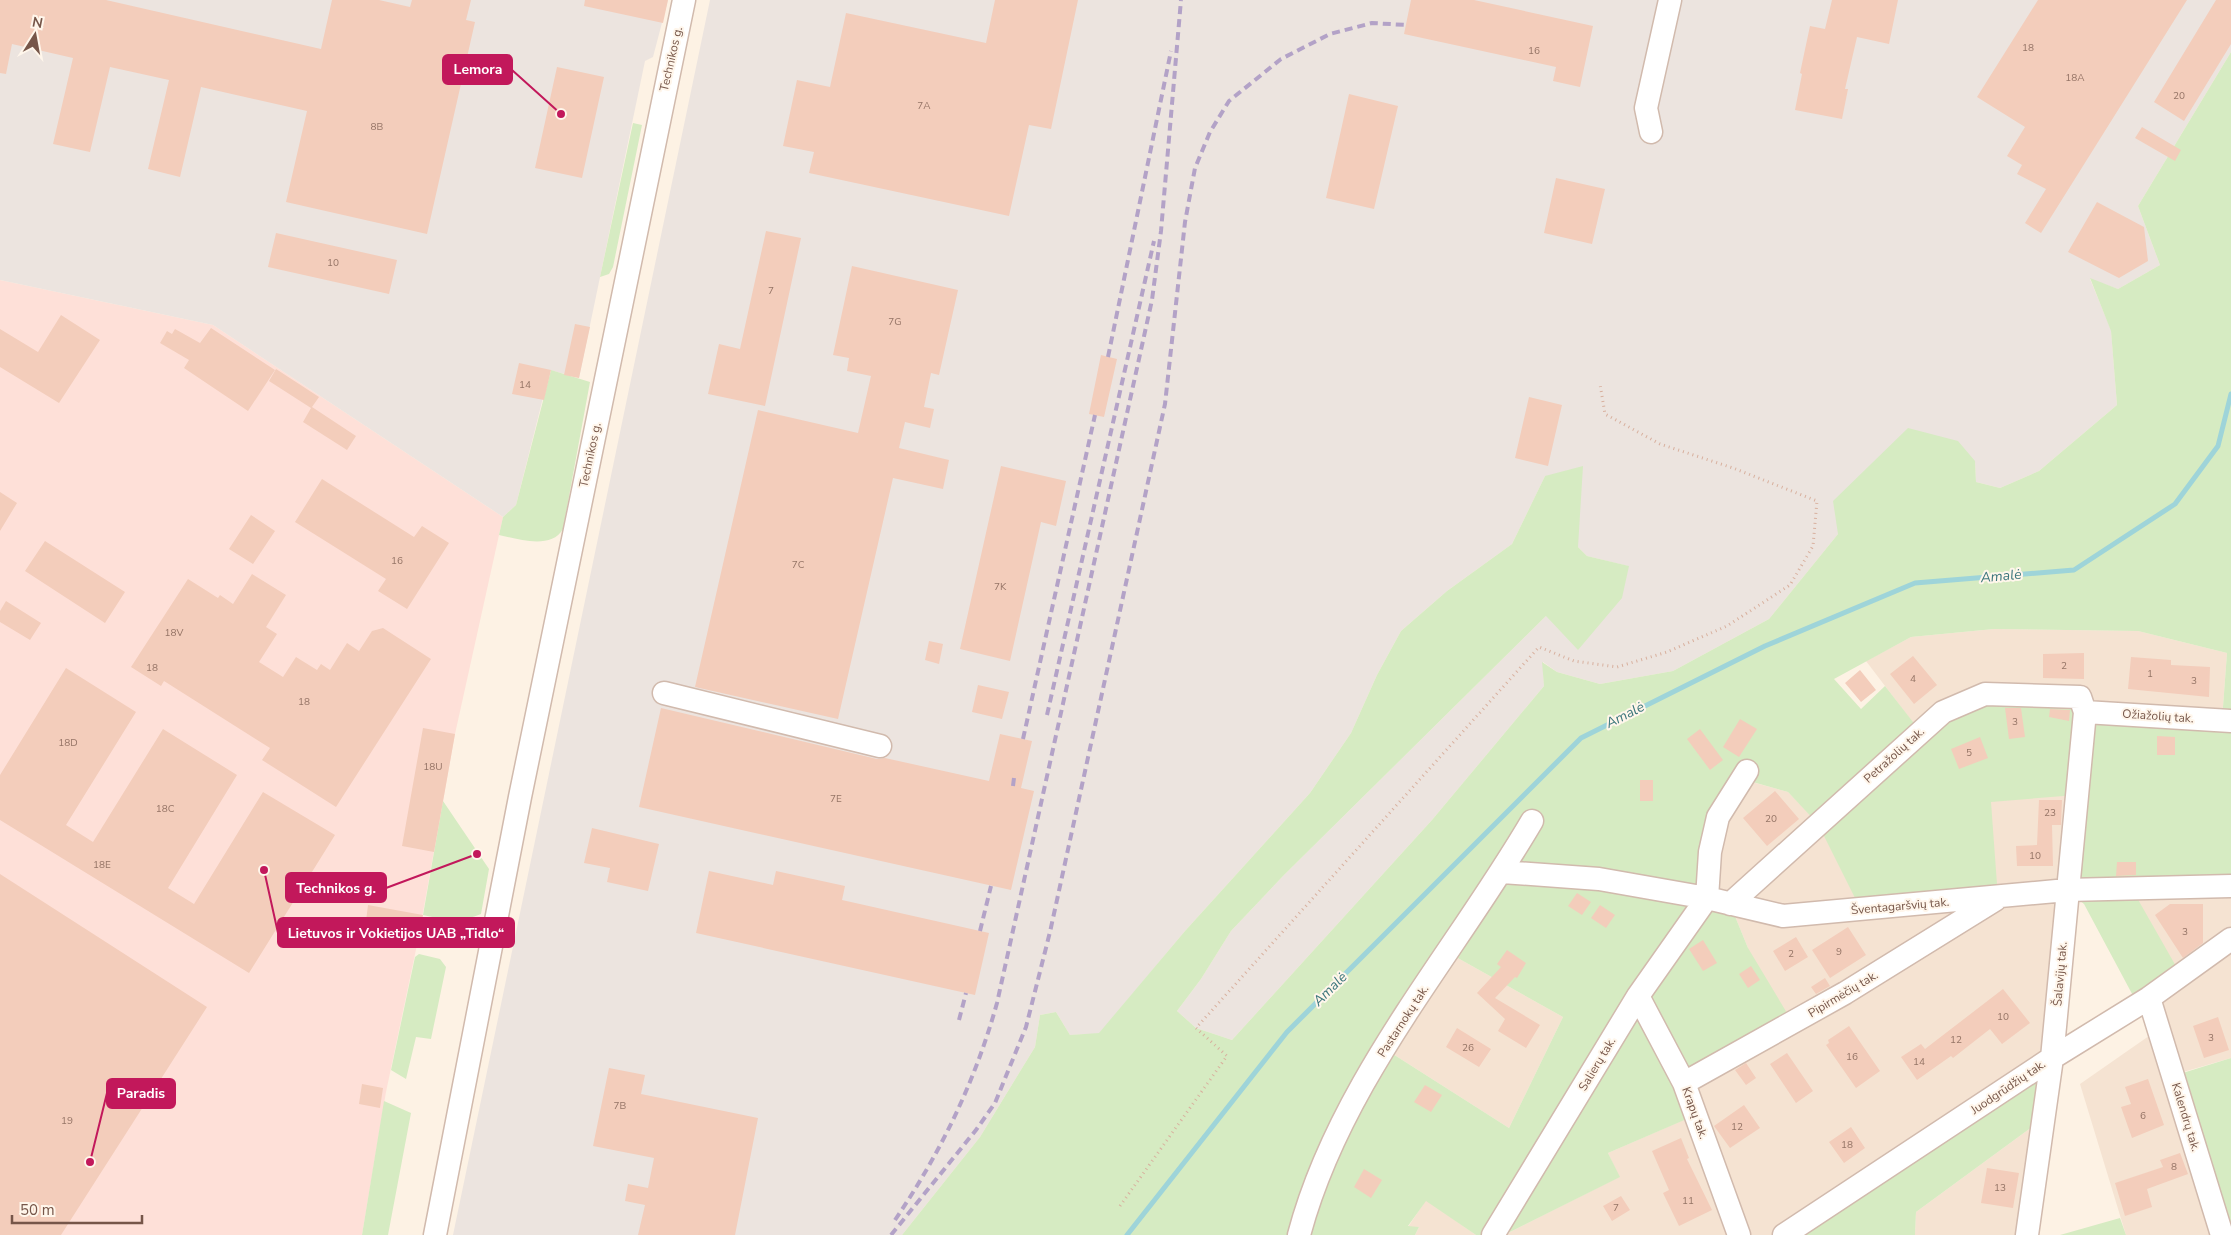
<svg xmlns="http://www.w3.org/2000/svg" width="2231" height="1235" viewBox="0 0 2231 1235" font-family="'Nunito Sans',sans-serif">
<rect width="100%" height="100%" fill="#fdf2e4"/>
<path fill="#f5e3d2" d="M1994,629L2138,631L2227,653L2222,720L1920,732L1866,661L1911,637Z
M1741,779L1788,792L1819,824L1991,801L2077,794L2052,1058L1784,1235H1504L1619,1177L1608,1153L1695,1115L1684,1083L1748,948L1730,904L1707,898L1710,852Z
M2231,886V1058L2173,1075L2222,1235H2126L2080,1084L2159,1029L2132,888Z
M1447,952L1563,1017L1509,1128L1385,1049Z
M2043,1119L2027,1235H1915L1916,1212Z
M1426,1200L1476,1235H1415L1419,1227H1408Z"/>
<path fill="#fee0d8" d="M0,280L213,325L503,517L455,734L418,940L386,1092L362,1235H0Z"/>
<path fill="#ece4df" d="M0,0H668L653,57L645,61L579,378L550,370L516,505L503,517L213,325L0,280Z
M710,0H2231V52L2138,206L2160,265L2118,289L2090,279L2111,330L2117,405L2039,471L2000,488L1976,482L1975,461L1838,534L1769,619L1673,671L1600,684L1557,672L1543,662L1544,686L1432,820L1232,1040L1196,1028L1177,1011L1201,979L1231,931L1284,875L1546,616L1628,566L1587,556L1578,547L1545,476L1512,544L1447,591L1401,631L1377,675L1351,733L1310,793L1185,931L1099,1034L1070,1035L1056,1012L1040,1015L1035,1047L980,1137L902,1235H453Z"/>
<path fill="#d6ebc2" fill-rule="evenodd" d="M2231,52V886L2132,889L2181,975L2138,1005L2084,904L2067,890L2076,795L1991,802L1998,898L1861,910L1818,824L1788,792L1742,779L1718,817L1707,898L1730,904L1748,948L1793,1023L1684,1083L1696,1115L1608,1153L1620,1177L1504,1235H1476L1426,1201L1408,1226L1419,1227L1415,1235H902L980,1137L1035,1047L1040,1015L1056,1012L1070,1035L1099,1033L1185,931L1310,793L1351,733L1377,675L1401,631L1447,591L1512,544L1545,476L1583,466L1578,547L1587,556L1629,566L1622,598L1578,650L1546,616L1284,875L1231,931L1201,979L1177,1011L1196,1028L1232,1040L1432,820L1544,686L1542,662L1557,672L1600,684L1673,671L1769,619L1838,534L1833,501L1908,428L1958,441L1975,461L1976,482L2000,488L2039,471L2117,405L2111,331L2090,278L2118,289L2160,265L2138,206ZM1994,629L2138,631L2227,653L2222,720L2085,712L2080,697L1985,694L1920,731L1885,686L1861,709L1834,679L1911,637ZM1447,952L1563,1017L1509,1128L1385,1049Z
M633,123L642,125L613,267L609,274L600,277Z
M551,370L590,382L563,529C551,550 518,539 499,535L503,517L516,505Z
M443,801L489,869L481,914C461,923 443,919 423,915Z
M419,954L440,959L446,967L431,1039L416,1037L406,1079L391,1070L415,957Z
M2052,1058L2043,1119L1916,1212L1915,1235H1784Z
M2231,1058V1235L2173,1076Z
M384,1101L411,1113L388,1235H362Z
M2120,1218L2126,1235H2060Z"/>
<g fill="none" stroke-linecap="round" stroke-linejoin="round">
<path stroke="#9ed4d9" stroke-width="5" d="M1127,1235L1287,1032L1581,738L1765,646L1915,583L2074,570L2175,504L2218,446L2231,394"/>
</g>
<path fill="#f3cdbb" d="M0,0H106L321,49L332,0H379L410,7L412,0H471L466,20L475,22L427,234L286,202L307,111L201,87L180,177L148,169L169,80L110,67L90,152L53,144L73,58L12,44L6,74L0,73Z
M585,0H668L663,23L584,6Z
M995,0H1078L1051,129L1029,125L1009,216L809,173L814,152L783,146L797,80L830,87L846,13L986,43Z
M1411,0H1474L1593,26L1580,87L1553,81L1556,67L1404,34Z
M1832,0H1898L1889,44L1857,37L1845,89H1848L1842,119L1795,110L1802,74L1800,73L1810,26L1825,29Z
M2038,0H2187L2041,233L2025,223L2046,189L2017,174L2022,165L2007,156L2025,127L1977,97Z
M2216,0H2231V44L2184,121L2154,102Z
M557,67L604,77L582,178L535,168Z
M1349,94L1398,106L1374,209L1326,198Z
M2142,127L2181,150L2175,161L2135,138Z
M1556,178L1605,189L1592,244L1544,233Z
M2097,202L2144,227L2148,261L2119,278L2068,252Z
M766,231L801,238L765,406L708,394L719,344L740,349Z
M276,233L397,260L389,294L268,267Z
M852,266L958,290L939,375L931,373L924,407L934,409L930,428L905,422L899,448L949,460L943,489L893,478L838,719L695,687L758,410L858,433L871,376L847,371L849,358L833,355Z
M61,315L100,340L59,403L0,367V329L38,352Z
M575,324L590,327L579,378L564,375Z
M211,328L275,370L248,411L184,368L189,360L160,343L167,331L172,334L175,329L200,343Z
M1101,355L1117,359L1104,417L1089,414Z
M519,363L551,370L544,400L512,394Z
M276,369L319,397L312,407L356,436L347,450L303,422L311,408L269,381Z
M1529,397L1562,405L1548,466L1515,458Z
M1001,466L1066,481L1056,526L1041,522L1010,661L960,649Z
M322,479L414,537L422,526L449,543L407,609L378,591L386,579L295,522Z
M0,492L17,503L0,531Z
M251,515L275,531L253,564L229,549Z
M45,541L125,592L105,623L25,571Z
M252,574L286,595L266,627L277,634L259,662L283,677L296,657L317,670L321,664L330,670L347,643L359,651L372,631L383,628L431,659L336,807L262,760L270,748L164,681L161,686L131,667L188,579L218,598L220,595L233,604Z
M6,601L41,623L30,640L0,622V611Z
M929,641L943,644L939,664L925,660Z
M2084,653V679L2043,678V654Z
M1913,656L1937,685L1914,704L1890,674Z
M2131,657L2171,660V665L2210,667L2209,697L2128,689Z
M66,668L136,712L66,825L93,842L163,729L237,775L168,888L194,904L263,792L335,835L249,973L0,820V775Z
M1860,670L1876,690L1861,702L1845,683Z
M978,685L1009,692L1002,719L972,712Z
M661,708L877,759L885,758L989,781L1000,734L1032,741L1021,788L1034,791L1011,890L639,807Z
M2005,708H2021L2025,737L2009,739Z
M2050,709L2070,710L2069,721L2049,717Z
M1740,719L1757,729L1739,757L1723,747Z
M423,728L455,734L434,852L402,846Z
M1700,729L1723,760L1710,770L1687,739Z
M2157,736L2175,737V755H2157Z
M1980,737L1988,758L1959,769L1951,749Z
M1640,780H1653V801H1640Z
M1775,791L1799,819L1767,846L1743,818Z
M2039,800H2062L2061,825H2052L2053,866H2017L2016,846L2037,845Z
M592,828L659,844L648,891L607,882L610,868L584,863Z
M2117,862H2136V875L2116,876Z
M709,871L773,885L776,871L845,886L842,900L989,933L975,995L696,933Z
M0,874L207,1007L61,1235H0Z
M1577,893L1591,902L1582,915L1568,906Z
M2170,904H2203V943L2183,958L2155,915Z
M368,905L423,915L418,940L381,933L383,924L366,921Z
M1600,905L1615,915L1606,928L1591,918Z
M1848,927L1866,955L1830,978L1812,950Z
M1796,937L1808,957L1785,971L1773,951Z
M1703,940L1717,963L1703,971L1689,949Z
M1507,950L1526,963L1517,978L1515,977L1495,998L1540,1025L1526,1048L1498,1031L1505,1019L1477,993L1501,967L1497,964Z
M1751,966L1760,980L1748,988L1739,974Z
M1825,978L1830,986L1816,994L1811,987Z
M2003,989L2030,1023L2002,1044L1990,1029L1953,1058L1951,1056L1917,1080L1901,1057L1921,1044L1925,1049Z
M2218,1017L2229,1050L2204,1058L2193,1026Z
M1849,1026L1880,1071L1856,1088L1826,1045L1829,1043L1828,1040Z
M1457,1028L1491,1049L1479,1067L1446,1047Z
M1787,1053L1813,1091L1796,1103L1770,1064Z
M1746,1063L1756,1078L1746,1085L1735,1070Z
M609,1068L645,1075L641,1094L758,1118L735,1235H638L645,1205L625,1201L628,1184L648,1188L654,1158L593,1146Z
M2148,1079L2164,1125L2132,1138L2121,1107L2131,1104L2125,1087Z
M362,1084L383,1088L380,1108L359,1104Z
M1425,1085L1442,1095L1431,1112L1414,1102Z
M1744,1105L1760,1128L1730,1148L1714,1126Z
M1851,1127L1865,1148L1844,1163L1829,1142Z
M1681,1138L1689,1158L1687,1159L1712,1210L1679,1226L1663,1193L1669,1190L1652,1151Z
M2180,1153L2188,1174L2147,1189L2152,1207L2125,1216L2115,1183L2163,1167L2160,1160Z
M1987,1168L2019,1173L2013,1208L1981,1203Z
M1364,1169L1382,1180L1371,1198L1354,1187Z
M1621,1196L1630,1210L1612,1221L1603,1206Z"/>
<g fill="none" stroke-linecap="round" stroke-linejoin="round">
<g stroke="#d1baad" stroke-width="25">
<path id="minor" d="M1651,132L1646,108L1670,0
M664,693L880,746
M2085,712L2231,721
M1747,771L1718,817L1710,852L1707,898L1783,916L2067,890L2231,886
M1730,904L1943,712L1985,694L2080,697L2085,712L2052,1058L2027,1235
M1638,996L1684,1083L1739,1235
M2149,998L2222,1235
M1684,1083L1845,993L1995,900
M435,1235L520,797L684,0
M1299,1235C1340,1081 1453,956 1532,821
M1493,1235L1638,996L1707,898L1599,879L1502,872
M1784,1235L2052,1058L2149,998L2231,939"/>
</g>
<path stroke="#d8b09e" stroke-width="3" stroke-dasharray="1 4" stroke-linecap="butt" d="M1120,1206L1227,1056L1196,1028L1539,647L1574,661L1617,667L1667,652L1727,626L1790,585L1813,546L1817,501L1733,468L1660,444L1605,414L1600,384"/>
<use href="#minor" stroke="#fff" stroke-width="22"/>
<path stroke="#b3a2c7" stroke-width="4" stroke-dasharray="8 5" stroke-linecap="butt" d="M1108,357L1171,51
M1047,715L1154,241
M1023,739L1095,415
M1013,786L1014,778
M980,931L991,886
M959,1020L966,993
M895,1220C941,1152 975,1082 997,1003L1152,300L1161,231L1181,0
M891,1235L976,1130L995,1103L1026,1027L1050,932L1165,404L1185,222L1195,168L1210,132L1229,101L1281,59L1330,34L1372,23L1406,25"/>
</g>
<g text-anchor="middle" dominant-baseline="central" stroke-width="4" stroke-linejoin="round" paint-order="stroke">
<g font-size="10" fill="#957466">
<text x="2028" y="48">18</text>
<text x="1534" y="51">16</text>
<text x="2075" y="78">18A</text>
<text x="2179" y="96">20</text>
<text x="924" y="106">7A</text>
<text x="377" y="127">8B</text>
<text x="333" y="263">10</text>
<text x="771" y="291">7</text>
<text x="895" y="322">7G</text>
<text x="525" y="385">14</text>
<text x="397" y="561">16</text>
<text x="798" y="565">7C</text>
<text x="1000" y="587">7K</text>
<text x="174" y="633">18V</text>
<text x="2064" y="666">2</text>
<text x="152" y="668">18</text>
<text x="2150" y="674">1</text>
<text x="1913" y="679">4</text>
<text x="2194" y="681">3</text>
<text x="304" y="702">18</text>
<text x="2015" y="722">3</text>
<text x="68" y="743">18D</text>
<text x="1969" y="753">5</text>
<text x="433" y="767">18U</text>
<text x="836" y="799">7E</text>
<text x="165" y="809">18C</text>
<text x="2050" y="813">23</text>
<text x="1771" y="819">20</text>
<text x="2035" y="856">10</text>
<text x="102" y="865">18E</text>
<text x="2185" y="932">3</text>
<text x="1839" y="952">9</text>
<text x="1791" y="954">2</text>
<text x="2003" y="1017">10</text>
<text x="2211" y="1038">3</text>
<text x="1956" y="1040">12</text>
<text x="1468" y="1048">26</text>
<text x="1852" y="1057">16</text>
<text x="1919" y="1062">14</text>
<text x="620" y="1106">7B</text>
<text x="2143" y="1116">6</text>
<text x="67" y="1121">19</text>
<text x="1737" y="1127">12</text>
<text x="1847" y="1145">18</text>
<text x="2174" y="1167">8</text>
<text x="2000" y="1188">13</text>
<text x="1688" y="1201">11</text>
<text x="1616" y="1208">7</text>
</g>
<g font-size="12" fill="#765649" stroke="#fff6eb">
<text transform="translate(671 59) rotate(-77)">Technikos g.</text>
<text transform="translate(590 455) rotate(-78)">Technikos g.</text>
<text transform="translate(2158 716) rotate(4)">Ožiažolių tak.</text>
<text transform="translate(1894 755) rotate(-42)">Petražolių tak.</text>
<text transform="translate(1900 906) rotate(-5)">Šventagaršvių tak.</text>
<text transform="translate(2060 974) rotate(-85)">Šalavijų tak.</text>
<text transform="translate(1843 994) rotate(-31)">Pipirmėčių tak.</text>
<text transform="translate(1403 1021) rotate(-57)">Pastarnokų tak.</text>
<text transform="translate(1597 1064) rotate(-59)">Salierų tak.</text>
<text transform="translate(2008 1087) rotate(-34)">Juodgrūdžių tak.</text>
<text transform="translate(1695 1113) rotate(70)">Krapų tak.</text>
<text transform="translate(2186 1117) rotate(73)">Kalendrų tak.</text>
</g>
<g font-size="14" font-style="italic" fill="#3c767c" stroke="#fff6eb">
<text transform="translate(2001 576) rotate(-5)">Amalė</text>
<text transform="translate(1625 715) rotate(-27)">Amalė</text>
<text transform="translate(1330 989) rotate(-45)">Amalė</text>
</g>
</g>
<path fill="none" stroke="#c2185b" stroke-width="2" d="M561 114L512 70M477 854L386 888M264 870L278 933M90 1162L107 1093"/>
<g fill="#c2185b" stroke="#fff6eb" stroke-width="2">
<circle cx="561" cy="114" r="5"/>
<circle cx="477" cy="854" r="5"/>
<circle cx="264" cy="870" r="5"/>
<circle cx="90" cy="1162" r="5"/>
</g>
<g fill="#c2185b" stroke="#c2185b" stroke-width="2">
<rect x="443" y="55" width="69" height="29" rx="5"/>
<rect x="286" y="873" width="100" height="29" rx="5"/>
<rect x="278" y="918" width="236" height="29" rx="5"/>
<rect x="107" y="1079" width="68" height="29" rx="5"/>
</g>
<g font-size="14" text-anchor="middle" font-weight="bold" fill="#fff">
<text x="478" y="74">Lemora</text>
<text x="336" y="893">Technikos g.</text>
<text x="396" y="938">Lietuvos ir Vokietijos UAB „Tidlo“</text>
<text x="141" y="1098">Paradis</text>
</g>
<g transform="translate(35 35) rotate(11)" stroke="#fff6eb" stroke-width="4" paint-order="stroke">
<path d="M0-4L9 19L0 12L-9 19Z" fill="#765649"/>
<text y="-8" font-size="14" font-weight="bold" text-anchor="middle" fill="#765649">N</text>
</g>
<path d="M12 1215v8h130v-8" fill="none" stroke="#765649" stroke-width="2.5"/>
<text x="20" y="1215" font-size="15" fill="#765649" stroke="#fff6eb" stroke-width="4" paint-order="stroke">50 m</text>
</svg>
